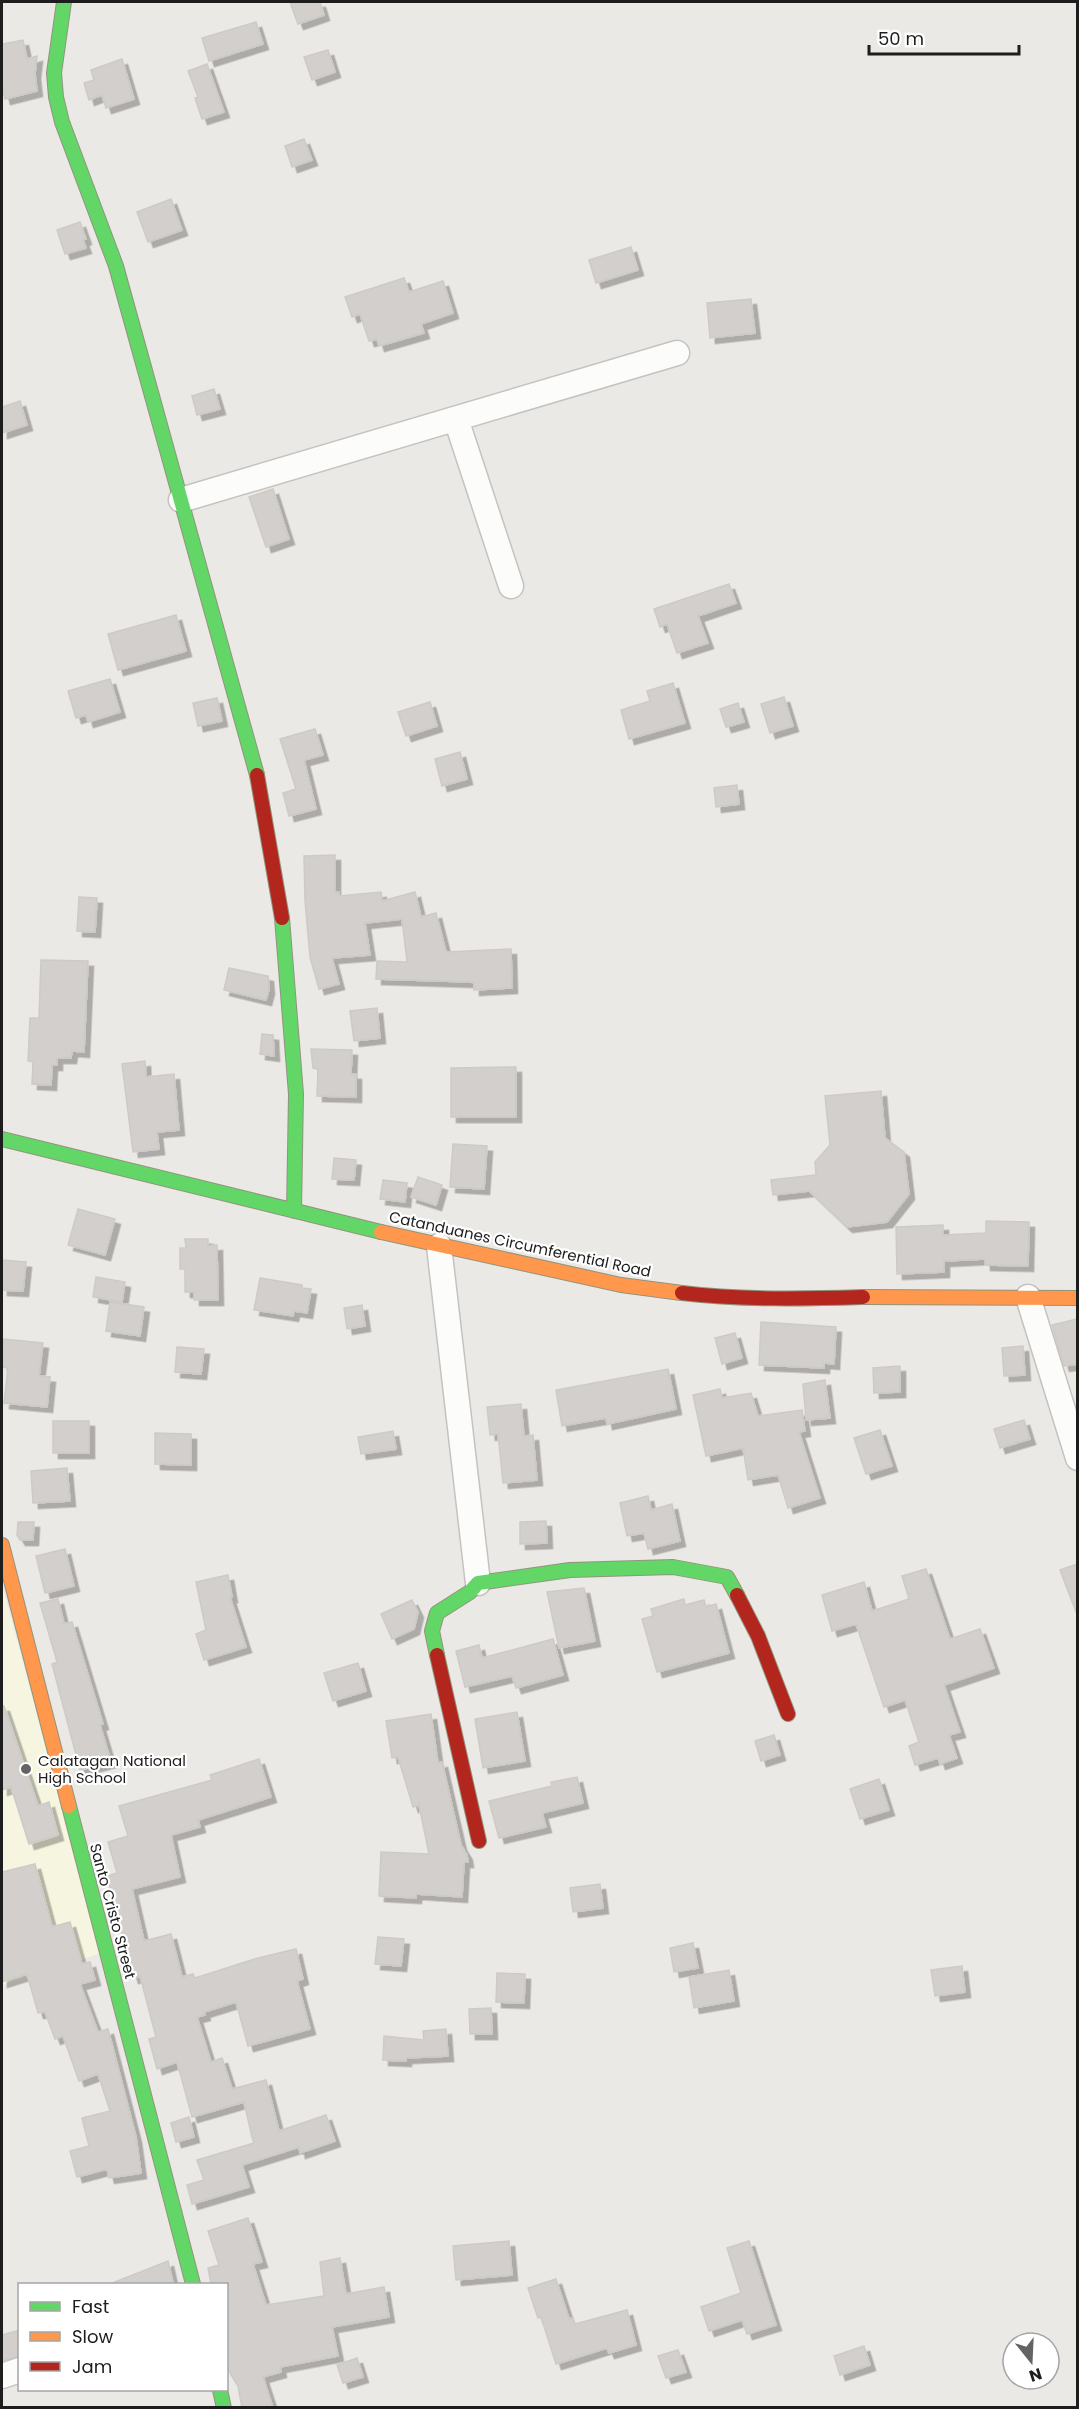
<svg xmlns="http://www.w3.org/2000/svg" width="1079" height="2409" viewBox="0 0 1079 2409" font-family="Poppins,sans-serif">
<defs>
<filter id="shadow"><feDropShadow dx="5.5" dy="5.5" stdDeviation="0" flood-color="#0004"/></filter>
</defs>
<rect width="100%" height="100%" fill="#ebe9e5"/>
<path fill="#f5f5e0" d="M2,1584L101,1953L2,1985Z"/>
<path fill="#d2cfcc" stroke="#cecbc6" stroke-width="1.5" filter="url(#shadow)" d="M290,2H320L324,15L298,24Z
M256,22L263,44L209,61L202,38Z
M23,40L27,59L37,56L35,74L37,91L5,99L2,86V44Z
M328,50L335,72L312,80L304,57Z
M122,59L134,99L106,108L102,95L89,100L84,83L94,80L91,70Z
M207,64L224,112L202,119L195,98L198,97L188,71Z
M304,139L312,160L292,167L285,146Z
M171,199L182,230L148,242L137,212Z
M80,222L86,239L83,240L86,248L65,254L57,230Z
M631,247L638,270L596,283L589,260Z
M404,278L409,292L443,281L453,313L421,324L424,333L379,346L377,339L369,341L360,314L352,317L345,297Z
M751,299L755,333L710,338L707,303Z
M214,389L220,409L197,415L192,396Z
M20,401L27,425L2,433V407Z
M273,489L289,539L266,547L249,497Z
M729,584L736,603L698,616L708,643L677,653L667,624L660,627L654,609Z
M176,615L186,651L118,670L108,634Z
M110,679L120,712L88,722L86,715L76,718L68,691Z
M673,683L685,723L629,739L621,710L650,701L647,691Z
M784,697L793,726L770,733L761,704Z
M217,698L222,721L198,726L193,703Z
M430,702L437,726L406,736L398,712Z
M738,703L744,722L726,727L720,709Z
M315,729L323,755L304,760L316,809L289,816L283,793L296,789L280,739Z
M460,752L467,779L442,786L435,759Z
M737,785L739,804L716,807L714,788Z
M335,855V893L339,892V896L381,892L382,901L415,892L421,917L436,913L446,952L511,949L512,988L474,990V983L471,982L376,979L377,961L407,962L402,919L365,923L370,955L332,958L339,984L319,989L310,957L305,901L304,856Z
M79,897L97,898L95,932L77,931Z
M41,960L88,961L84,1052L72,1051L71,1058H57V1065H52L51,1085L32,1084L33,1062L28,1061L30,1018H39Z
M229,968L268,976L269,989L266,1000L224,990Z
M377,1008L380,1038L354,1041L350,1011Z
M262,1034L273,1035L274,1056L260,1054Z
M311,1049L352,1050L351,1074H356V1097L317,1096L318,1069L313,1068Z
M145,1061L146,1077L174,1074L179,1130L157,1132L159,1149L133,1152L122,1064Z
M516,1067V1117H451V1068Z
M881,1091L885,1138L904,1152L909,1194L887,1222L847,1227L809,1191L773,1195L771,1180L816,1175L815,1162L830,1145L825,1096Z
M453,1144L487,1146L484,1189L450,1187Z
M334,1158L356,1160L354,1180L332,1179Z
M418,1177L442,1185L436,1205L411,1197Z
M383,1180L407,1183L405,1202L380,1199Z
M78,1209L115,1219L105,1255L68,1245Z
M986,1221L1029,1222L1028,1266L985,1265V1259L944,1261V1272L897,1274L896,1227L943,1225V1235L986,1233Z
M185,1239H208V1246L217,1245L218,1300H194V1292H185V1269H180V1248H186Z
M2,1260L26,1262L23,1291L2,1290Z
M96,1277L125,1282L122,1302L93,1297Z
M260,1278L302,1285V1288L311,1289L307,1313L294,1311L293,1316L254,1310Z
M110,1302L144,1307L140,1336L106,1331Z
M362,1305L365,1326L347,1329L344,1308Z
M1077,1319V1364L1064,1366L1052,1325Z
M761,1322L836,1327L834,1364L824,1363V1368L759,1365Z
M735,1333L742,1358L722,1364L715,1338Z
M3,1339L43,1343L39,1376L50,1377L47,1407L4,1403L8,1368L2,1367Z
M1023,1346L1025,1375L1004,1376L1002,1348Z
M177,1347L204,1349L201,1374L175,1372Z
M900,1366V1392L874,1393L873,1368Z
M668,1369L676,1409L607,1424L606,1418L562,1426L556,1390Z
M825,1380L830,1418L806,1420L803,1384Z
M720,1389L722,1398L751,1393L758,1416L802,1410L805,1431L799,1432L820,1498L788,1508L778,1475L748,1480L743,1448L706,1456L693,1395Z
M521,1404L524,1436L533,1435L537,1480L503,1483L498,1434L490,1435L487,1407Z
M1024,1420L1030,1439L1000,1448L994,1429Z
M53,1421H89V1453H53Z
M880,1430L892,1466L866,1474L854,1438Z
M393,1431L396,1449L361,1454L358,1437Z
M155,1433L191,1434V1465L155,1464Z
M67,1468L70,1501L33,1503L31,1471Z
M648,1496L651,1510L672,1504L680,1541L648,1549L644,1533L627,1536L620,1503Z
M546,1521L547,1543L520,1544V1522Z
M18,1522H34L33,1540H20L17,1535Z
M65,1549L74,1586L45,1593L36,1556Z
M1077,1564V1612H1076L1060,1570Z
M926,1569L950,1639L980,1629L994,1668L944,1685L960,1732L949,1735L957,1758L940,1764L938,1758L915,1765L909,1746L919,1742L905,1700L884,1707L856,1624L832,1631L822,1595L864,1582L872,1611L909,1599L902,1576Z
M228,1575L232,1597H230L246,1647L204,1660L196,1634L206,1630L196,1582Z
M584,1588L595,1641L559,1648L547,1592Z
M58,1599L64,1624L72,1622L103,1724L100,1725L111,1762L80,1770L52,1664L57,1662L40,1603Z
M684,1599L685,1605L704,1600L706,1607L716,1604L729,1653L657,1672L642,1619L653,1616L651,1609Z
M412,1600L418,1612L414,1629L392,1639L381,1614Z
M553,1639L563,1675L516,1688L512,1676L465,1687L456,1651L479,1645L482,1658Z
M358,1663L366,1691L333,1701L324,1673Z
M2,1706H4L38,1806L49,1802L58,1835L29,1844L11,1787L2,1790Z
M517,1712L525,1761L483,1768L475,1719Z
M431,1714L438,1763L442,1762L461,1845L467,1855L468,1862H464L462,1897L416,1894V1898L379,1896L381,1852L429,1854L419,1805L413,1807L398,1757L392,1758L386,1721Z
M774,1735L780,1755L761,1761L755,1741Z
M259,1759L271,1797L198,1820L200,1827L171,1835L180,1877L132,1889L144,1941L171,1934L182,1977L193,1974L195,1978L258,1958L296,1949L303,1979L297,1981L310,2029L248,2046L236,2002L204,2012L205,2015L197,2017L211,2062L222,2058L232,2089L266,2080L279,2131L326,2115L335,2141L300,2153L299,2147L242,2165L249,2187L192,2204L187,2185L204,2180L197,2160L254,2143L252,2137L244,2102L192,2117L177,2062L157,2069L149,2039L156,2037L140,1976L133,1978L107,1876L117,1873L108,1842L128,1836L119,1806L212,1780L210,1775Z
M577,1777L583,1803L542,1813L546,1827L499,1838L489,1801L552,1786L551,1782Z
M879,1779L889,1810L860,1819L850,1789Z
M35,1864L52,1927L70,1922L82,1964L90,1962L95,1980L80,1984L98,2032L108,2029L136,2137L141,2173L109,2178L107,2169L77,2177L70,2151L89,2146L82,2118L110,2111L98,2074L79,2081L63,2036L55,2039L45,2012L38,2013L27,1974L2,1982V1872Z
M600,1884L603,1908L573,1912L570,1888Z
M378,1937L404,1939L401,1966L375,1964Z
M693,1943L698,1968L674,1972L670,1948Z
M962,1966L965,1992L935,1996L931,1970Z
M729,1970L734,2001L694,2008L689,1977Z
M497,1973L525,1974L524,2003L496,2002Z
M491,2008L492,2034H470L469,2009Z
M446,2029L448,2056L406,2058V2061L383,2060L384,2036L424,2040L423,2031Z
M189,2117L194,2137L176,2142L171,2123Z
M248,2218L262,2262L253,2264L266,2305L324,2296L320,2262L340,2258L346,2294L384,2287L389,2317L332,2327L338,2356L280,2367L281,2372L263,2377L273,2408H242L238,2386L231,2375L226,2363V2284H211L208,2268L219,2265L208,2231Z
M509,2241L512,2275L456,2280L453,2246Z
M749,2241L776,2325L747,2334L742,2320L709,2331L701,2307L741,2293L727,2248Z
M168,2261L173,2283L168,2284H110Z
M556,2279L569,2319L573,2318L575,2324L627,2310L636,2345L609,2353L607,2348L556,2364L541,2317L538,2318L528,2288Z
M20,2330V2356L2,2361V2335Z
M864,2346L870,2365L840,2375L834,2356Z
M678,2350L686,2372L666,2378L658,2356Z
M357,2358L363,2377L343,2383L337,2365Z"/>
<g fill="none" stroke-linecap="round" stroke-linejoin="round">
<g stroke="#c4c3c1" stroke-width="27">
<path id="street" d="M456,419L511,586
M181,500L677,353
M439,1246L478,1583
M1028,1297L1078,1458
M2,2376L20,2370"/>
</g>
<g stroke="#92947d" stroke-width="16">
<path id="fast" d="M64,2L54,73L56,97L62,122L116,266L257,775
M282,918L296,1094L294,1211
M2,1139L381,1232
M437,1655L432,1631L437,1613L470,1592L478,1583L570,1570L673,1567L727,1577L737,1595
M69,1806L193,2284
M220,2390L224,2408"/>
</g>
<g stroke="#92947d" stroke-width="16">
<path id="slow" d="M381,1232L621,1285L682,1293
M863,1297L1078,1298
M2,1545L69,1806"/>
</g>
<g stroke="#92947d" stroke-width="16">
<path id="jam" d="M257,775L282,918
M682,1293C742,1300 803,1299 863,1297
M737,1595L758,1636L788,1714
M437,1655L479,1841"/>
</g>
<use href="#street" stroke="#fcfcfb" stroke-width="24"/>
<use href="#fast" stroke="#63d668" stroke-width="14"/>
<use href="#slow" stroke="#ff974d" stroke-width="14"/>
<use href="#jam" stroke="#b3261e" stroke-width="14"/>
</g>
<circle fill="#656463" stroke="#fff" stroke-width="2" cx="26" cy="1769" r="6"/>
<g text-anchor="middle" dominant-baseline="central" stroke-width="4.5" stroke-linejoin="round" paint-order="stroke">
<g font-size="15" fill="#1d1d1d" stroke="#fff">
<text transform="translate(520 1244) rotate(12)">Catanduanes Circumferential Road</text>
<text transform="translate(113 1911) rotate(75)">Santo Cristo Street</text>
</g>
<g font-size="15" fill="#1d1d1d" stroke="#fff" text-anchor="start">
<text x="38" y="1760">Calatagan National<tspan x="38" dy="17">High School</tspan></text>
</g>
</g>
<rect width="1079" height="2409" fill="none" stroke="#1d1d1d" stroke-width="6"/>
<rect x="18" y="2283" width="210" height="108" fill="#ffffff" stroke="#a5a5a5" stroke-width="1.5"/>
<rect x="30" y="2302" width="30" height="9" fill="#63d668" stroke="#a5a5a5" stroke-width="1.5"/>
<text x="72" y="2313" font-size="18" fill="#1d1d1d">Fast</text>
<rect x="30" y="2332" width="30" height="9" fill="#ff974d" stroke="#a5a5a5" stroke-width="1.5"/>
<text x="72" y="2343" font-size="18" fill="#1d1d1d">Slow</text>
<rect x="30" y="2362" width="30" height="9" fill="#b3261e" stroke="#a5a5a5" stroke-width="1.5"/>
<text x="72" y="2373" font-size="18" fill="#1d1d1d">Jam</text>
<g transform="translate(1031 2361) rotate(162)"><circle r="28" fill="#ffffff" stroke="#a5a5a5" stroke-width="1.5"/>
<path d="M0-4.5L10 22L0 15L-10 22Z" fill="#656463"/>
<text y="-9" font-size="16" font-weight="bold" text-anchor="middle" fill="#1d1d1d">N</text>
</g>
<path d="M869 45v9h150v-9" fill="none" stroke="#1d1d1d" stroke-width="3"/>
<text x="878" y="45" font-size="18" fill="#1d1d1d" stroke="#ffffff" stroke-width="4.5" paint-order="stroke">50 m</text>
</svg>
